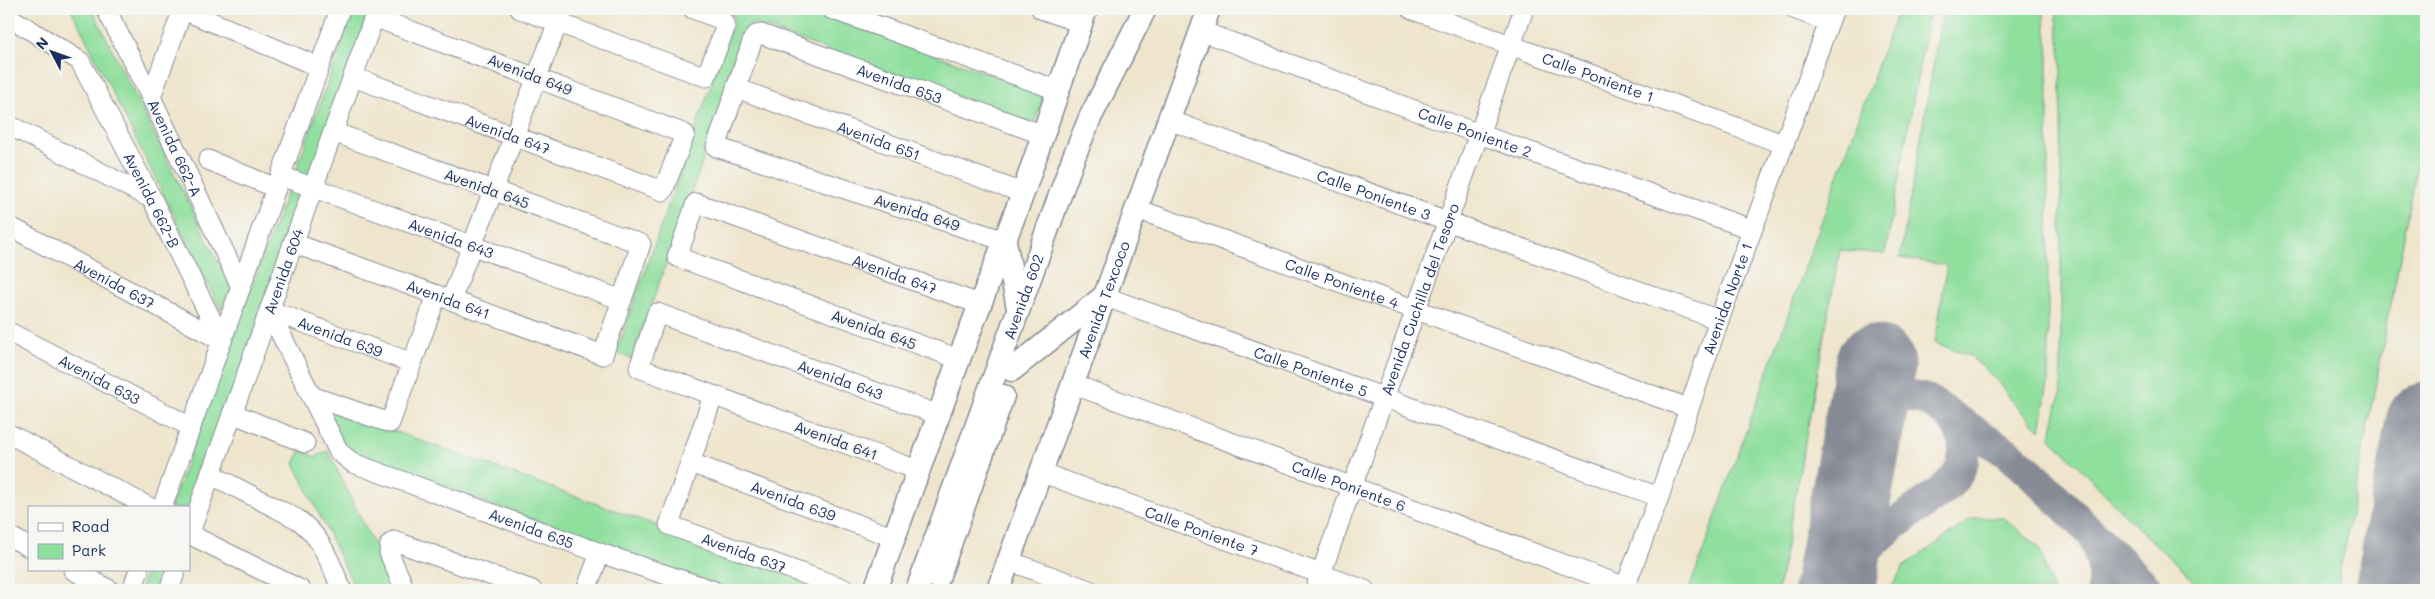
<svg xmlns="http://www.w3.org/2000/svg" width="2435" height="599" viewBox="0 0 2435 599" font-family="Mali,sans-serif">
<rect width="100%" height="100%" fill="#f6f6f2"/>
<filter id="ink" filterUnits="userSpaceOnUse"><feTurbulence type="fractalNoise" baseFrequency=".02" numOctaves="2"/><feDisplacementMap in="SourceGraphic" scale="10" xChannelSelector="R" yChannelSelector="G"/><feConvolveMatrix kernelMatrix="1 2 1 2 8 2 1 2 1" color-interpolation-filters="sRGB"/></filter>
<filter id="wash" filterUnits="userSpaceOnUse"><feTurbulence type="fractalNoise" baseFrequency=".0096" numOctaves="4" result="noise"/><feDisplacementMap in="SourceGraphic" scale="20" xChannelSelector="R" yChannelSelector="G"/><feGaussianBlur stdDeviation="1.12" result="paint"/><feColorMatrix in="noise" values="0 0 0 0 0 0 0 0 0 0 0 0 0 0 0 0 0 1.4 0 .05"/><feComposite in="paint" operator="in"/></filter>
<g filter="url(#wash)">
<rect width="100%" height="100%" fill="#efe5cc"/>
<path fill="#8fdf9d" stroke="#55877e" d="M71,9H92L231,288L221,310Z
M354,9H370L309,181L294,176Z
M712,9H806L1045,94L1034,124L752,23L632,359L616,353L735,17Z
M1898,9H1930L1885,254L1840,250L1778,590H1689Z
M1943,9H2043L2048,46V383L2040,430L2010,400L2000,383L1970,356L1935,343L1947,265L1900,258Z
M2056,9H2426V122L2336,590H2205L2136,526L2050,437L2061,393V59Z
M288,189L304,194L189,519V508H170Z
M321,405L837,590H730L348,453Z
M301,450L315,457L328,451L396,590H356L294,463Z
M1973,518H2004L2039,547L2053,590H1890L1903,567Z
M147,570H170L163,590H140Z"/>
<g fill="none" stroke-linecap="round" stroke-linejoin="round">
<path stroke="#858a95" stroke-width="32" d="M1870,387L1927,400L2009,454L2032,474L2149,590
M2094,536L2103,566V590
M1839,590C1851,568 1865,550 1884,533C1903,516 1926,504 1946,487C1970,467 1970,434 1947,413"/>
<path stroke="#858a95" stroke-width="81" d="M1834,590L1875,365
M2395,590L2426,423"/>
</g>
</g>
<g filter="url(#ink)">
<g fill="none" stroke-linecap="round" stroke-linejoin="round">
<g stroke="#858a95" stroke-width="21">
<g id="minor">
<path id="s1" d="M106,9L151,97L241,287"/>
<path d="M181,9L319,67"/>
<path d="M520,9L706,77L724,31L725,24L720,19L693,9"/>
<path d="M831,9L1057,90"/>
<path d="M1041,9L1081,23"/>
<path id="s2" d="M1411,9L1783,144"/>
<path d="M1794,9L1829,22"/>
<path id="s3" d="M9,17L80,61L152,199L222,341"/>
<path id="s4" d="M1201,31L1479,134L1751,229"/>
<path id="s5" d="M353,77L663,191L685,134L374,17"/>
<path id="s6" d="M736,88L1023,193"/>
<path d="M151,97L183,9"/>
<path id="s7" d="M1169,120L1719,320"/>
<path d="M9,125L152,199"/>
<path d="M208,160L276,188"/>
<path id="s8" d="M281,176L622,300"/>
<path id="s9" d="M1137,209L1688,408"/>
<path id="s10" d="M9,226L222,341"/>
<path id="s11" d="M1005,241L716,147L753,39L756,35L761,34L1041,134"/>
<path id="s12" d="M293,243L603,355L641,244L333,132"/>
<path id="s13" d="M1103,296L1659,497"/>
<path d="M451,300L563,9"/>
<path id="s14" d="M269,310L339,452L353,463L600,553L712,590"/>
<path id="s15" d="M269,310L412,363"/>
<path id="s16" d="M9,332L191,427"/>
<path id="s17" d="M959,359L677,257L696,203L979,304"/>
<path id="s18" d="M1072,384L1626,587"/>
<path d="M311,396L390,423L437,295"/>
<path id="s19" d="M713,396L669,525L848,590"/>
<path d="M232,413L305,443"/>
<path d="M9,434L151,508"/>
<path id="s20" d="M691,463L895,538"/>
<path id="s21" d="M920,471L639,368L657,313L939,415"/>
<path id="s22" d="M1040,472L1365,590"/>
<path d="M210,474L297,519C322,536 330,563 342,590"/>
<path d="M162,508L340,9"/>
<path d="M189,534L301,590"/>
<path id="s23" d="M189,535L377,9"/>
<path d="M9,536L29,547"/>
<path d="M1009,561L1089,590"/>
<path d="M73,570L110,590"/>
<path d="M132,590L139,570"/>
<path d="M169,590L176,570"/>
<path d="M405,590L389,553L390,544L394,541L532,590"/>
<path d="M586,590L600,553"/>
<path id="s24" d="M1315,590L1524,9"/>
<path id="s25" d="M1624,590L1659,497L1719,320L1834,9"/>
</g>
</g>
<g stroke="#858a95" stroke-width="25">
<g id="major">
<path d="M1005,241L1018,308"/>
<path d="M1012,370L1103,297"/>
<path d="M938,578L1003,396"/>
<path d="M875,590L959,359L1023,193L1086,9"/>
<path id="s26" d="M917,590L1073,159L1090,118L1145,9"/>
<path id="s27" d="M998,590L1209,9"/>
</g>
</g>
<use href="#minor" stroke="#fff" stroke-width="19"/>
<use href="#major" stroke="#fff" stroke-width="22"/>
</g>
</g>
<g text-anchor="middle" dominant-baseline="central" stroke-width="5" stroke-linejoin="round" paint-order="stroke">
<g font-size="15" fill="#1b2f5e" stroke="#f6f6f2">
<text transform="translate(530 74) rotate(21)">Avenida 649</text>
<text stroke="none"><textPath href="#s2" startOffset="199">Calle Poniente 1</textPath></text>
<text stroke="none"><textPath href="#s11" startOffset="575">Avenida 653</textPath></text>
<text stroke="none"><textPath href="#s4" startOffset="292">Calle Poniente 2</textPath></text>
<text stroke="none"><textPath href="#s5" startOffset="165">Avenida 647</textPath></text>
<text stroke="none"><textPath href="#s6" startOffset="152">Avenida 651</textPath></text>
<text stroke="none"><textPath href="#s1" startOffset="155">Avenida 662-A</textPath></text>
<text transform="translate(487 188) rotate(20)">Avenida 645</text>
<text stroke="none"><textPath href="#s7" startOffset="218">Calle Poniente 3</textPath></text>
<text stroke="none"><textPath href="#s3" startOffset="240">Avenida 662-B</textPath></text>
<text transform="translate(917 212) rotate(18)">Avenida 649</text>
<text stroke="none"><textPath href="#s8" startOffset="181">Avenida 643</textPath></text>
<text stroke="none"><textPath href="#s23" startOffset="280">Avenida 604</textPath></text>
<text stroke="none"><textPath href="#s17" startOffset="568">Avenida 647</textPath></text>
<text stroke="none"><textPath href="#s10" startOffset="120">Avenida 637</textPath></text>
<text stroke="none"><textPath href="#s9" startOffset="218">Calle Poniente 4</textPath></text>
<text stroke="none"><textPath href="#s26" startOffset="312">Avenida 602</textPath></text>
<text stroke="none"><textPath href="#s12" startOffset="165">Avenida 641</textPath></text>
<text stroke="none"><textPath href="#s27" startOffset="309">Avenida Texcoco</textPath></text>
<text stroke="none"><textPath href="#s24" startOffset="309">Avenida Cuchilla del Tesoro</textPath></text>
<text stroke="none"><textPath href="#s25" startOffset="309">Avenida Norte 1</textPath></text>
<text transform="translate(874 329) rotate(20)">Avenida 645</text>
<text stroke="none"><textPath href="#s15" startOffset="76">Avenida 639</textPath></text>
<text stroke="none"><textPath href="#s13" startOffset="221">Calle Poniente 5</textPath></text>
<text stroke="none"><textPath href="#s16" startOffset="102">Avenida 633</textPath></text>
<text stroke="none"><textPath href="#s21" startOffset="552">Avenida 643</textPath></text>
<text transform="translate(836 440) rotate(20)">Avenida 641</text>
<text stroke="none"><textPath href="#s18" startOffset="295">Calle Poniente 6</textPath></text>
<text stroke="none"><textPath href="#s20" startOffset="109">Avenida 639</textPath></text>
<text stroke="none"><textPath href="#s14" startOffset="366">Avenida 635</textPath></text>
<text stroke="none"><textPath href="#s22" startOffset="172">Calle Poniente 7</textPath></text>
<text stroke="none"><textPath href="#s19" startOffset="216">Avenida 637</textPath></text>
</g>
</g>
<rect width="2435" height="599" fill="none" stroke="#f6f6f2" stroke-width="30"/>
<rect x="28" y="506" width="162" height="65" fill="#f6f6f2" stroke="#9ea6b7"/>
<rect x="38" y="523" width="25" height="8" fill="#ffffff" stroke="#9ea6b7"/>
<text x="72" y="532" font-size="15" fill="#1b2f5e">Road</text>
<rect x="38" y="544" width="25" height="15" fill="#8fdf9d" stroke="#9ea6b7"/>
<text x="72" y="556" font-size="15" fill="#1b2f5e">Park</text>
<g transform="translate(52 52) rotate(311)" stroke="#f6f6f2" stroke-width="4" paint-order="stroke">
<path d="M0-4L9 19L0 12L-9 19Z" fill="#1b2f5e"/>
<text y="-8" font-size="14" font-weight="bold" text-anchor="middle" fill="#1b2f5e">N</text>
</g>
</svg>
